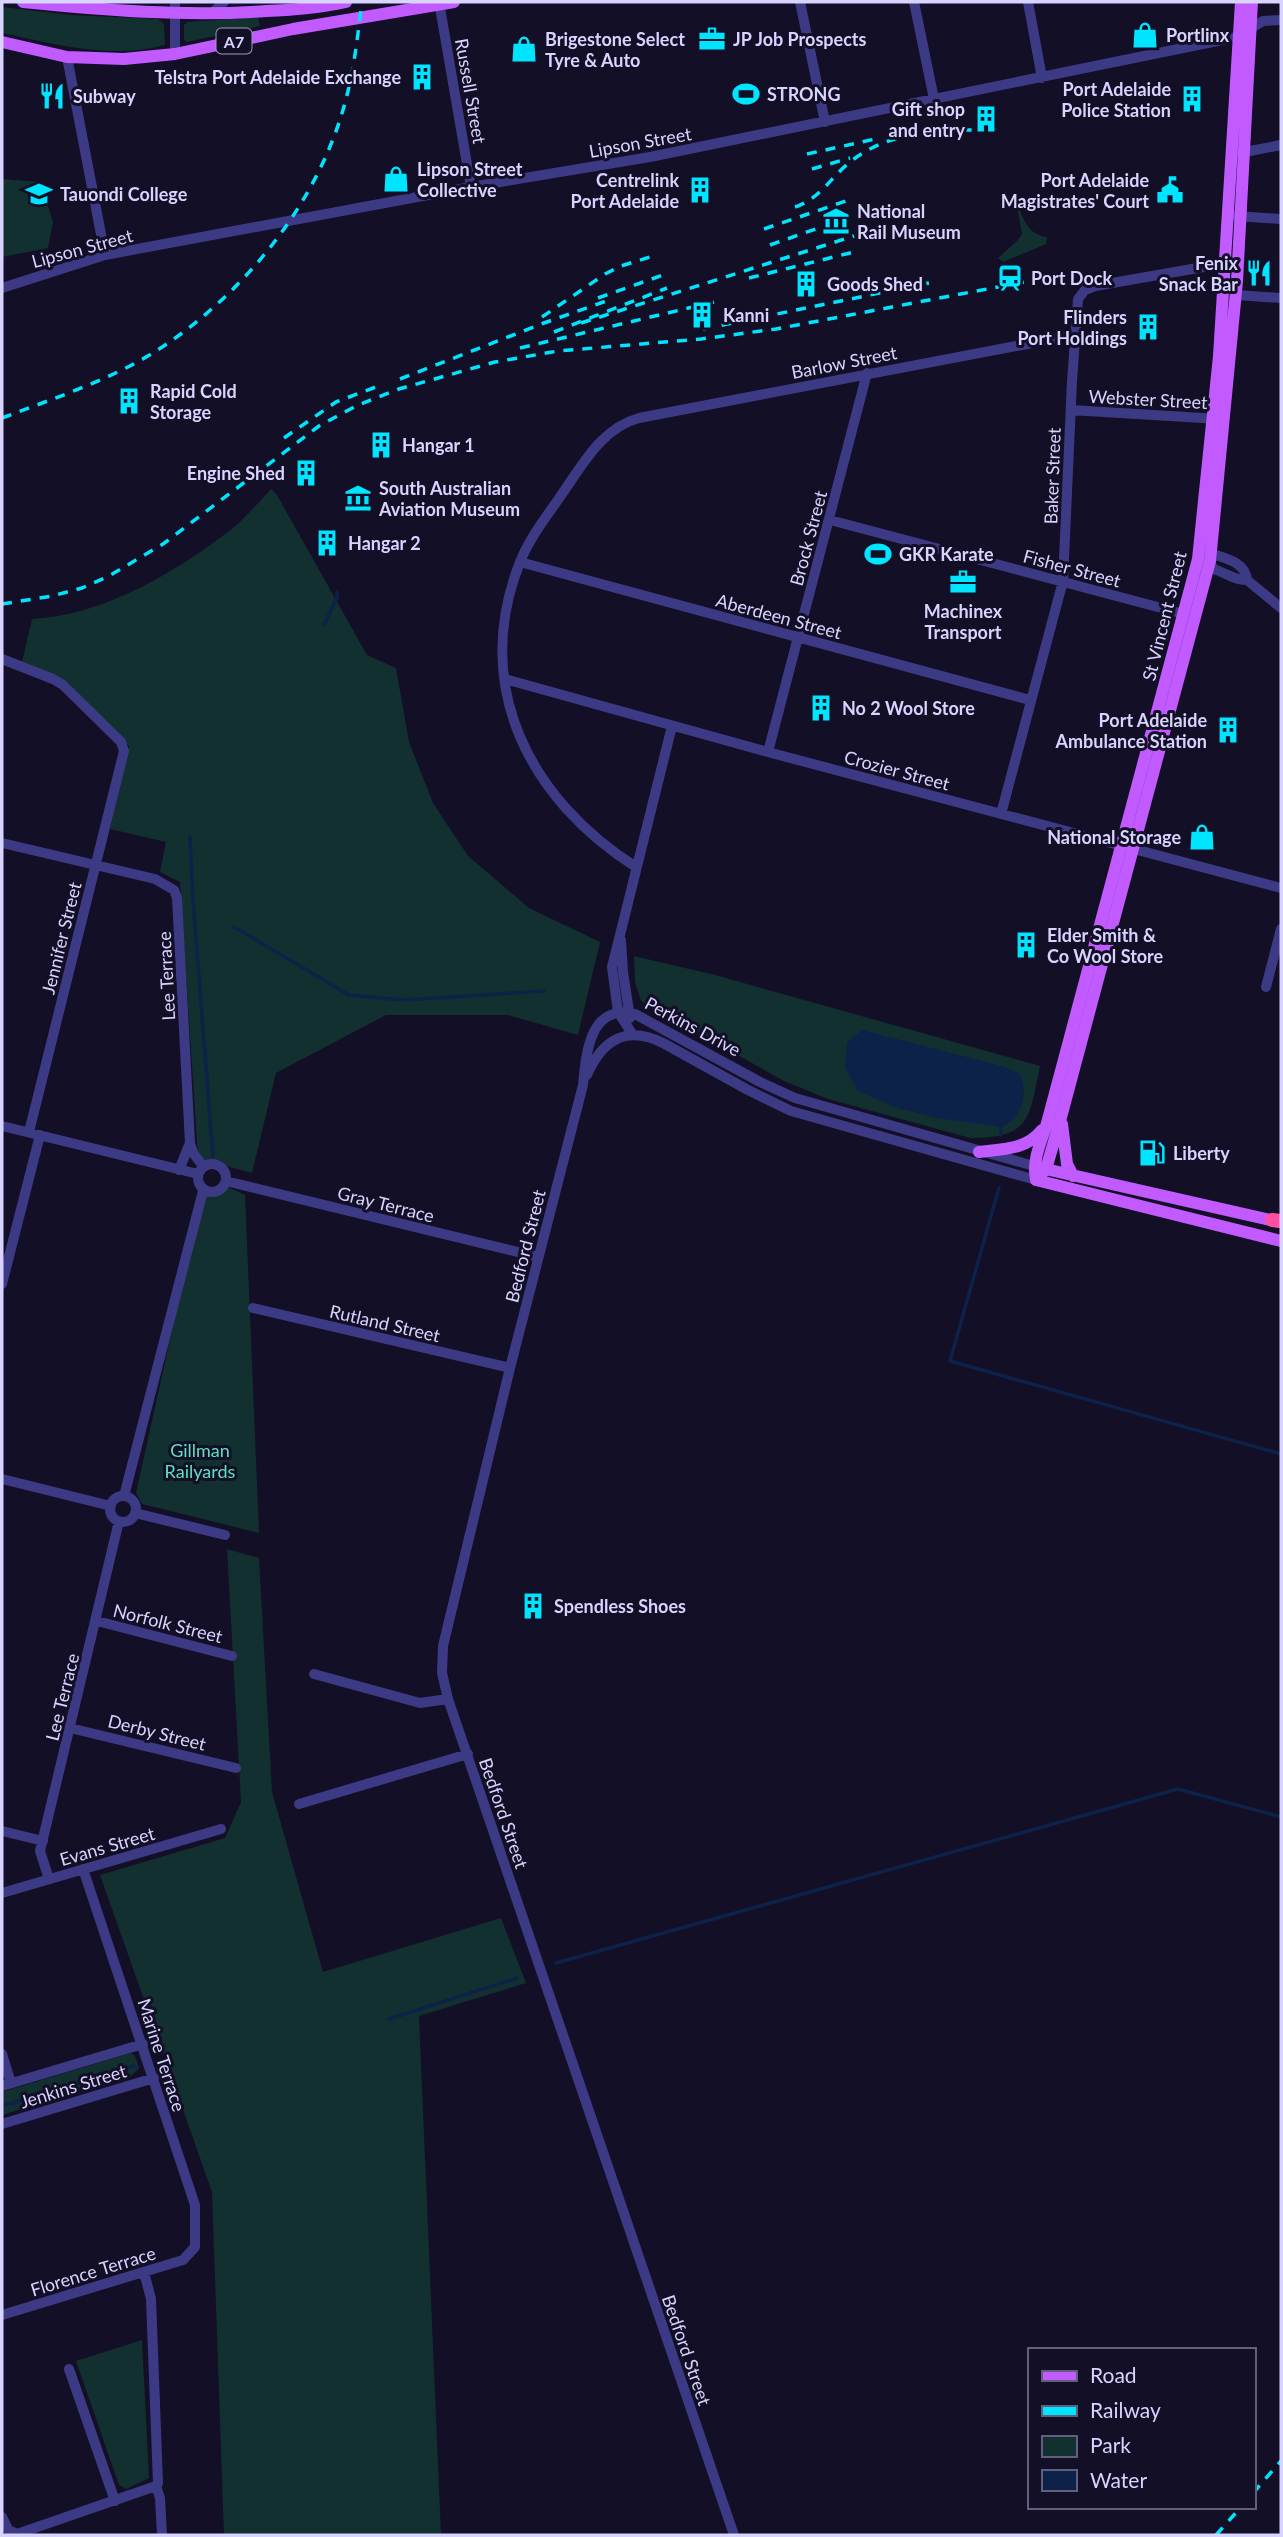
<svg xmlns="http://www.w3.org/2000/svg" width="1283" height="2537" viewBox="0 0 1283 2537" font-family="Lato,sans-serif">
<rect width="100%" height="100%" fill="#130f26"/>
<path fill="#12302f" d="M2,7L71,15L158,19L164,24L165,45C112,60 54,44 2,33Z
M258,17L260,26L187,42L184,40V25L187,22Z
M2,179L40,182L53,222L48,248L2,257Z
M1016,201C1023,217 1027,235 1047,237L1046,244L1003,262L998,258L1017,241L1022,234Z
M271,489L277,495L367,655L396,668L409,742L433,803L468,856L529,908L600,942L578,1035L508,1015H386L276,1073L252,1173L198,1158L180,882L160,872L166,842L110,829L129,746L67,682L22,662L32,619C105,615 176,572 233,528C246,517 259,502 271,489Z
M634,956L715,975L1040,1066C1029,1119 1031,1138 970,1138L828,1099L784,1081L641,1001L635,982Z
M228,1187L245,1195L259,1533L142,1504L136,1493L202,1195Z
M227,1549L259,1558L272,1792L323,1972L501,1918L526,1983L419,2016L441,2535H224L212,2192L100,1875L225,1838L241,1802Z
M131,2053L135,2056L139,2068L132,2075L2,2115V2092Z
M142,2340L149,2478L126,2489L119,2485L76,2361Z"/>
<path fill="#0c2248" d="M862,1030L1005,1067L1020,1074C1029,1093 1022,1119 1001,1127L937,1118L894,1107L858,1091L845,1068L847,1043Z"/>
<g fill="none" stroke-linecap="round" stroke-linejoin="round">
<path stroke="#0c2248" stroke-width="3.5" d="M324,625L337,598V592
M190,837L193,900L213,1156
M234,927L349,995L403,1000L544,991
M1001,1127V1135
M999,1188L950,1361L1281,1454
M556,1963L1178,1789L1281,1817
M389,2019L517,1978
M2,2106L134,2066"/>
<path stroke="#3d3a85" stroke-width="10" d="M175,2V54
M439,2L471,187
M800,2L825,122
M914,2L934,99
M1028,2L1042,78
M211,14L224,2
M67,57L105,255
M1237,151H1250L1281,145
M1236,216L1281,219
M2,288L105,255L471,187L650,157L1237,37L1263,21L1281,20
M1236,295L1281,298
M1071,410L1219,419
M830,520L1184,614
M1208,561L1216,555C1229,559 1246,564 1247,580L1281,608
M1210,561L1213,569C1225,572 1235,581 1247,580
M520,562L1030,700
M2,659L53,679L63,685L121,742L124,751L29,1132
M505,679L764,751L1281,888
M768,752L867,373
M1001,814L1063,581L1072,381L1078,299L1085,290L1095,286L1232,262
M2,843L155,879L174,890L177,898L190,1143
M636,867C529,799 471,686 520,562C530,537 547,516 562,494C583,464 602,428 639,418L1074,335
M621,940L623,972L630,1018
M1266,987L1281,929
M633,1035L618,1012L612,967L672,726
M587,1075C602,1040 626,1025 663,1043L748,1090L791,1111L1036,1180
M2,1126L198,1174
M198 1178a14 14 0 1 1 28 0a14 14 0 1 1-28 0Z
M179,1170L190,1143L193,1153L203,1166
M226,1181L538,1257
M2,1284L40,1135
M253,1308L510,1368
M2,1479L111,1506
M124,1496L203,1191
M110 1509a13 13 0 1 1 26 0a13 13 0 1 1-26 0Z
M135,1513L225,1535
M97,1621L232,1656
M314,1674L420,1703L448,1699
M70,1728L236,1768
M299,1804L468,1754
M2,1831L43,1841
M49,1879L40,1851L119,1521
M2,1893L221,1829
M2,2054L11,2083
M2,2086L143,2044
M2,2124L154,2078
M144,2272L151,2299L158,2483L156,2486
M2,2315L183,2260L195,2247V2205L83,1869
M69,2369L115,2501
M156,2486L160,2498L162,2535
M2,2517L11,2535
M11,2531L17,2534L156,2486
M734,2535L448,1699L442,1673L443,1646L510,1368L583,1085C586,1053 590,1003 635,1014L760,1082L795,1098L1034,1166"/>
<path stroke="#c25bff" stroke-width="12" d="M23,2C104,10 185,17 266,11C294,10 320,8 346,2
M2,42L67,57L124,59L175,54L293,29L454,2
M1062,1124L1067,1164L1073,1176
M979,1152C1003,1149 1026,1150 1042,1130
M1041,1168L1279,1222
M1036,1180L1046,1169L1060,1121L1210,561L1237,281L1252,2
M1036,1180C1032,1159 1041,1143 1047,1123L1198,559L1219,356L1241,2
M1036,1180L1281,1241"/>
<path stroke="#ff4fa3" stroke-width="14" d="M1272,1220L1281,1221"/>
<path stroke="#00e5ff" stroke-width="3.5" stroke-dasharray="10 9" stroke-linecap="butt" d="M807,154L880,138
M812,169L850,158
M795,207C820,199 830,178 849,163C882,135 931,129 972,130
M764,229L846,201
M770,245L850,217
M749,278L858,251
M598,298L663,275
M542,317L605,274L621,266L656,255
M581,323L854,236
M703,329L929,283
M554,332L667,288
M520,348L714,302
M400,379L544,323L609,300
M2,418C52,399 107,381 153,353C245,295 323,198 348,91C355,62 358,32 362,2
M284,438L336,402L381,385
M2,604L52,596L82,588L109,576L163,544L319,426L358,405L399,389L495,362L558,351L701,339L776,329L1061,275
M1253,2493L1281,2461
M1216,2535L1241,2507"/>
</g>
<defs>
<g id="shop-bare" transform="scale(2.1)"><path d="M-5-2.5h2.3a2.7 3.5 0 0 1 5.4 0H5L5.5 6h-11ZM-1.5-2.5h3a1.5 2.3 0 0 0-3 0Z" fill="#00e5ff" stroke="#130f26" stroke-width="2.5" paint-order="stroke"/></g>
<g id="office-bare" transform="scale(2.1)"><path d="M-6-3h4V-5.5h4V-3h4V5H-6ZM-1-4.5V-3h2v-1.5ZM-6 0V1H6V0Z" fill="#00e5ff" stroke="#130f26" stroke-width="2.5" paint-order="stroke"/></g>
<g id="building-bare" transform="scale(2.1)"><path d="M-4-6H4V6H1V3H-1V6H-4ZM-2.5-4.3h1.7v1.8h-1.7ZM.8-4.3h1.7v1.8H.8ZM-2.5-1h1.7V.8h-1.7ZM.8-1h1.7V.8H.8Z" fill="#00e5ff" stroke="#130f26" stroke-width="2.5" paint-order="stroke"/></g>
<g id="stadium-bare" transform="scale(2.1)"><path d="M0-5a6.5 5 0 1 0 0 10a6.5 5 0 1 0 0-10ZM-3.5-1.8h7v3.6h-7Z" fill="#00e5ff" stroke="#130f26" stroke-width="2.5" paint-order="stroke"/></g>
<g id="restaurant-bare" transform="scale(2.1)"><path d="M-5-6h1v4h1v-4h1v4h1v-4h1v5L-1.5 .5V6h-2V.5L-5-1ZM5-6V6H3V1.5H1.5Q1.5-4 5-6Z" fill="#00e5ff" stroke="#130f26" stroke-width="2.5" paint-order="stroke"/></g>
<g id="civic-bare" transform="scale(2.1)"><path d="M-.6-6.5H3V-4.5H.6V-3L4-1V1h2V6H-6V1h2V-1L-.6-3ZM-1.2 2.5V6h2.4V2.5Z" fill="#00e5ff" stroke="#130f26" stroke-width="2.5" paint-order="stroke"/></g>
<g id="school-bare" transform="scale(2.1)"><path d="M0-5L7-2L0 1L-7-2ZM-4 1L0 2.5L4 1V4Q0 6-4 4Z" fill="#00e5ff" stroke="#130f26" stroke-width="2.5" paint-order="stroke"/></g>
<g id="museum-bare" transform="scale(2.1)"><path d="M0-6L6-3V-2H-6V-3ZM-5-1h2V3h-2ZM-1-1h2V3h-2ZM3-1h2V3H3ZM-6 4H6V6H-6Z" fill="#00e5ff" stroke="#130f26" stroke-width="2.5" paint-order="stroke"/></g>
<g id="station-bare" transform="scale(2.1)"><path d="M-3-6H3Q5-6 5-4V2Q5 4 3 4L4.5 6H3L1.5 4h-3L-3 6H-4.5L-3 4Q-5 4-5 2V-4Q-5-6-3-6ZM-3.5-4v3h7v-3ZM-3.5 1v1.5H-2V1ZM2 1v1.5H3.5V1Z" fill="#00e5ff" stroke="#130f26" stroke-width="2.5" paint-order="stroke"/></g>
<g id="fuel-bare" transform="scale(2.1)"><path d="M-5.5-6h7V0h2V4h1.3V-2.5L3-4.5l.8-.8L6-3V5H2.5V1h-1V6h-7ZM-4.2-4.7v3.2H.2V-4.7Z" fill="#00e5ff" stroke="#130f26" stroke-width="2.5" paint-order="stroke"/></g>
</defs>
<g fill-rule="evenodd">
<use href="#shop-bare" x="1145" y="35"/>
<use href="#office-bare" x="712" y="39"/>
<use href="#shop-bare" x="524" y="49"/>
<use href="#building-bare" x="422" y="77"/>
<use href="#stadium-bare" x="746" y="94"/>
<use href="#restaurant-bare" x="52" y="96"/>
<use href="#building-bare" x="1192" y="99"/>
<use href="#building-bare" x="986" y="119"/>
<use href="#shop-bare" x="396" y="179"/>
<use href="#building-bare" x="700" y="190"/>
<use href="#civic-bare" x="1170" y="190"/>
<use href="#school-bare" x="39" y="194"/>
<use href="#museum-bare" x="836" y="221"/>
<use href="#restaurant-bare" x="1259" y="273"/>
<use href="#station-bare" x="1010" y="278"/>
<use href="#building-bare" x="806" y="284"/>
<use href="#building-bare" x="702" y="315"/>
<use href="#building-bare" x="1148" y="327"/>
<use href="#building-bare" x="129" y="401"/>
<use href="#building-bare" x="381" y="445"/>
<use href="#building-bare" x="306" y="473"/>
<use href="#museum-bare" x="358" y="498"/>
<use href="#building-bare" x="327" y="543"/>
<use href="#stadium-bare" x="878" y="554"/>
<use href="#office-bare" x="963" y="582"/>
<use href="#building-bare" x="821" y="708"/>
<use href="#building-bare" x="1228" y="730"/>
<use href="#shop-bare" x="1202" y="837"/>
<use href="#building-bare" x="1026" y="945"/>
<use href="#fuel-bare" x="1152" y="1153"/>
<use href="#building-bare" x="533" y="1606"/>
</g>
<g text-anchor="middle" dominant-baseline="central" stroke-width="6" stroke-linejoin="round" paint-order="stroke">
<rect fill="#130f26" stroke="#9e99be" stroke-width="2" x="216.5" y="28.5" width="35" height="25" rx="5"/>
<g font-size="16" font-weight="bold" fill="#d9d4ff">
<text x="234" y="41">A7</text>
</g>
<g font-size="18" font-weight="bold" fill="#d9d4ff" stroke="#130f26" text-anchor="start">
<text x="1166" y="35">Portlinx</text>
<text x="545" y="39">Brigestone Select<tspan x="545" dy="21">Tyre &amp; Auto</tspan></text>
<text x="733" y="39">JP Job Prospects</text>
<text x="401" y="77" text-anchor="end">Telstra Port Adelaide Exchange</text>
<text x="1171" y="89" text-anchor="end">Port Adelaide<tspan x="1171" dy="21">Police Station</tspan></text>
<text x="767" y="94">STRONG</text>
<text x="73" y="96">Subway</text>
<text x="965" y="109" text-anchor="end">Gift shop<tspan x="965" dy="21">and entry</tspan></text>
<text x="417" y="169">Lipson Street<tspan x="417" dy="21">Collective</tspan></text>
<text x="679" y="180" text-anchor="end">Centrelink<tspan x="679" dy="21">Port Adelaide</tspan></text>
<text x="1149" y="180" text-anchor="end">Port Adelaide<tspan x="1149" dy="21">Magistrates' Court</tspan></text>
<text x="60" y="194">Tauondi College</text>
<text x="857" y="211">National<tspan x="857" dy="21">Rail Museum</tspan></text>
<text x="1238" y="263" text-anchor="end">Fenix<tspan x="1238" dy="21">Snack Bar</tspan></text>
<text x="1031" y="278">Port Dock</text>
<text x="827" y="284">Goods Shed</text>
<text x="723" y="315">Kanni</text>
<text x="1127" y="317" text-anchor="end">Flinders<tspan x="1127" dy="21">Port Holdings</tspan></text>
<text x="150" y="391">Rapid Cold<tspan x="150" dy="21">Storage</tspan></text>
<text x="402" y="445">Hangar 1</text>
<text x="285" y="473" text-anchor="end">Engine Shed</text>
<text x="379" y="488">South Australian<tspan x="379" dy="21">Aviation Museum</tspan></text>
<text x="348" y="543">Hangar 2</text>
<text x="899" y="554">GKR Karate</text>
<text x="963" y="611" text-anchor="middle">Machinex<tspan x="963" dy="21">Transport</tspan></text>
<text x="842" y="708">No 2 Wool Store</text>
<text x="1207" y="720" text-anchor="end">Port Adelaide<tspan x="1207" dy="21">Ambulance Station</tspan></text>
<text x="1181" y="837" text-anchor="end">National Storage</text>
<text x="1047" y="935">Elder Smith &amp;<tspan x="1047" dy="21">Co Wool Store</tspan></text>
<text x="1173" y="1153">Liberty</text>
<text x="554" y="1606">Spendless Shoes</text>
</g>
<g font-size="18" fill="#d9d4ff" stroke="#130f26">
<text transform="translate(471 91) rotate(80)">Russell Street</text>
<text transform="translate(640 142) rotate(-10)">Lipson Street</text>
<text transform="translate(82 248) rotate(-15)">Lipson Street</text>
<text transform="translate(844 362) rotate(-11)">Barlow Street</text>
<text transform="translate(1148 399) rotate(3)">Webster Street</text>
<text transform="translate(1052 476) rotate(-88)">Baker Street</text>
<text transform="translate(808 538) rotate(-75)">Brock Street</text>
<text transform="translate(1072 568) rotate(15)">Fisher Street</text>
<text transform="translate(779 616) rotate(15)">Aberdeen Street</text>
<text transform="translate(1164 616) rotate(-76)">St Vincent Street</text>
<text transform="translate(897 770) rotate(15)">Crozier Street</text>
<text transform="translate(61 938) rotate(-76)">Jennifer Street</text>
<text transform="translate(166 976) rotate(-93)">Lee Terrace</text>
<text transform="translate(693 1026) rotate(28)">Perkins Drive</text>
<text transform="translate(386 1204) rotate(14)">Gray Terrace</text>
<text transform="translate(525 1246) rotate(-76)">Bedford Street</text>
<text transform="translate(385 1323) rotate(13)">Rutland Street</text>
<text transform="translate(168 1623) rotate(14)">Norfolk Street</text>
<text transform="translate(62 1697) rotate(-76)">Lee Terrace</text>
<text transform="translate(157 1732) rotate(14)">Derby Street</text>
<text transform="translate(504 1813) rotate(71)">Bedford Street</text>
<text transform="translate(107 1846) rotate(-16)">Evans Street</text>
<text transform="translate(162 2055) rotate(72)">Marine Terrace</text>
<text transform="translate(73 2086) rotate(-17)">Jenkins Street</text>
<text transform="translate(93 2271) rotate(-17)">Florence Terrace</text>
<text transform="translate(687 2350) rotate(71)">Bedford Street</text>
</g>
<g font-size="18" fill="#5fe0c0" stroke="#130f26">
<text x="200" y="1450">Gillman<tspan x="200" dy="21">Railyards</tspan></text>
</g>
</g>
<rect width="1283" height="2537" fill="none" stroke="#d9d4ff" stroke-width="7"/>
<rect x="1028" y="2348" width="228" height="161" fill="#130f26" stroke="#625e7d" stroke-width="2"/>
<rect x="1042" y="2371" width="35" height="10" fill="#c25bff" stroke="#625e7d" stroke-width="2"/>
<text x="1090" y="2383" font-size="21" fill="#d9d4ff">Road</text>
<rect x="1042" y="2406" width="35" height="10" fill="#00e5ff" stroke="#625e7d" stroke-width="2"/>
<text x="1090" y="2418" font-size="21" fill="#d9d4ff">Railway</text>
<rect x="1042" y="2436" width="35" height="21" fill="#12302f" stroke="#625e7d" stroke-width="2"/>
<text x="1090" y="2453" font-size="21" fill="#d9d4ff">Park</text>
<rect x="1042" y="2470" width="35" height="21" fill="#0c2248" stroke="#625e7d" stroke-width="2"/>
<text x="1090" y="2488" font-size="21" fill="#d9d4ff">Water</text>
</svg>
